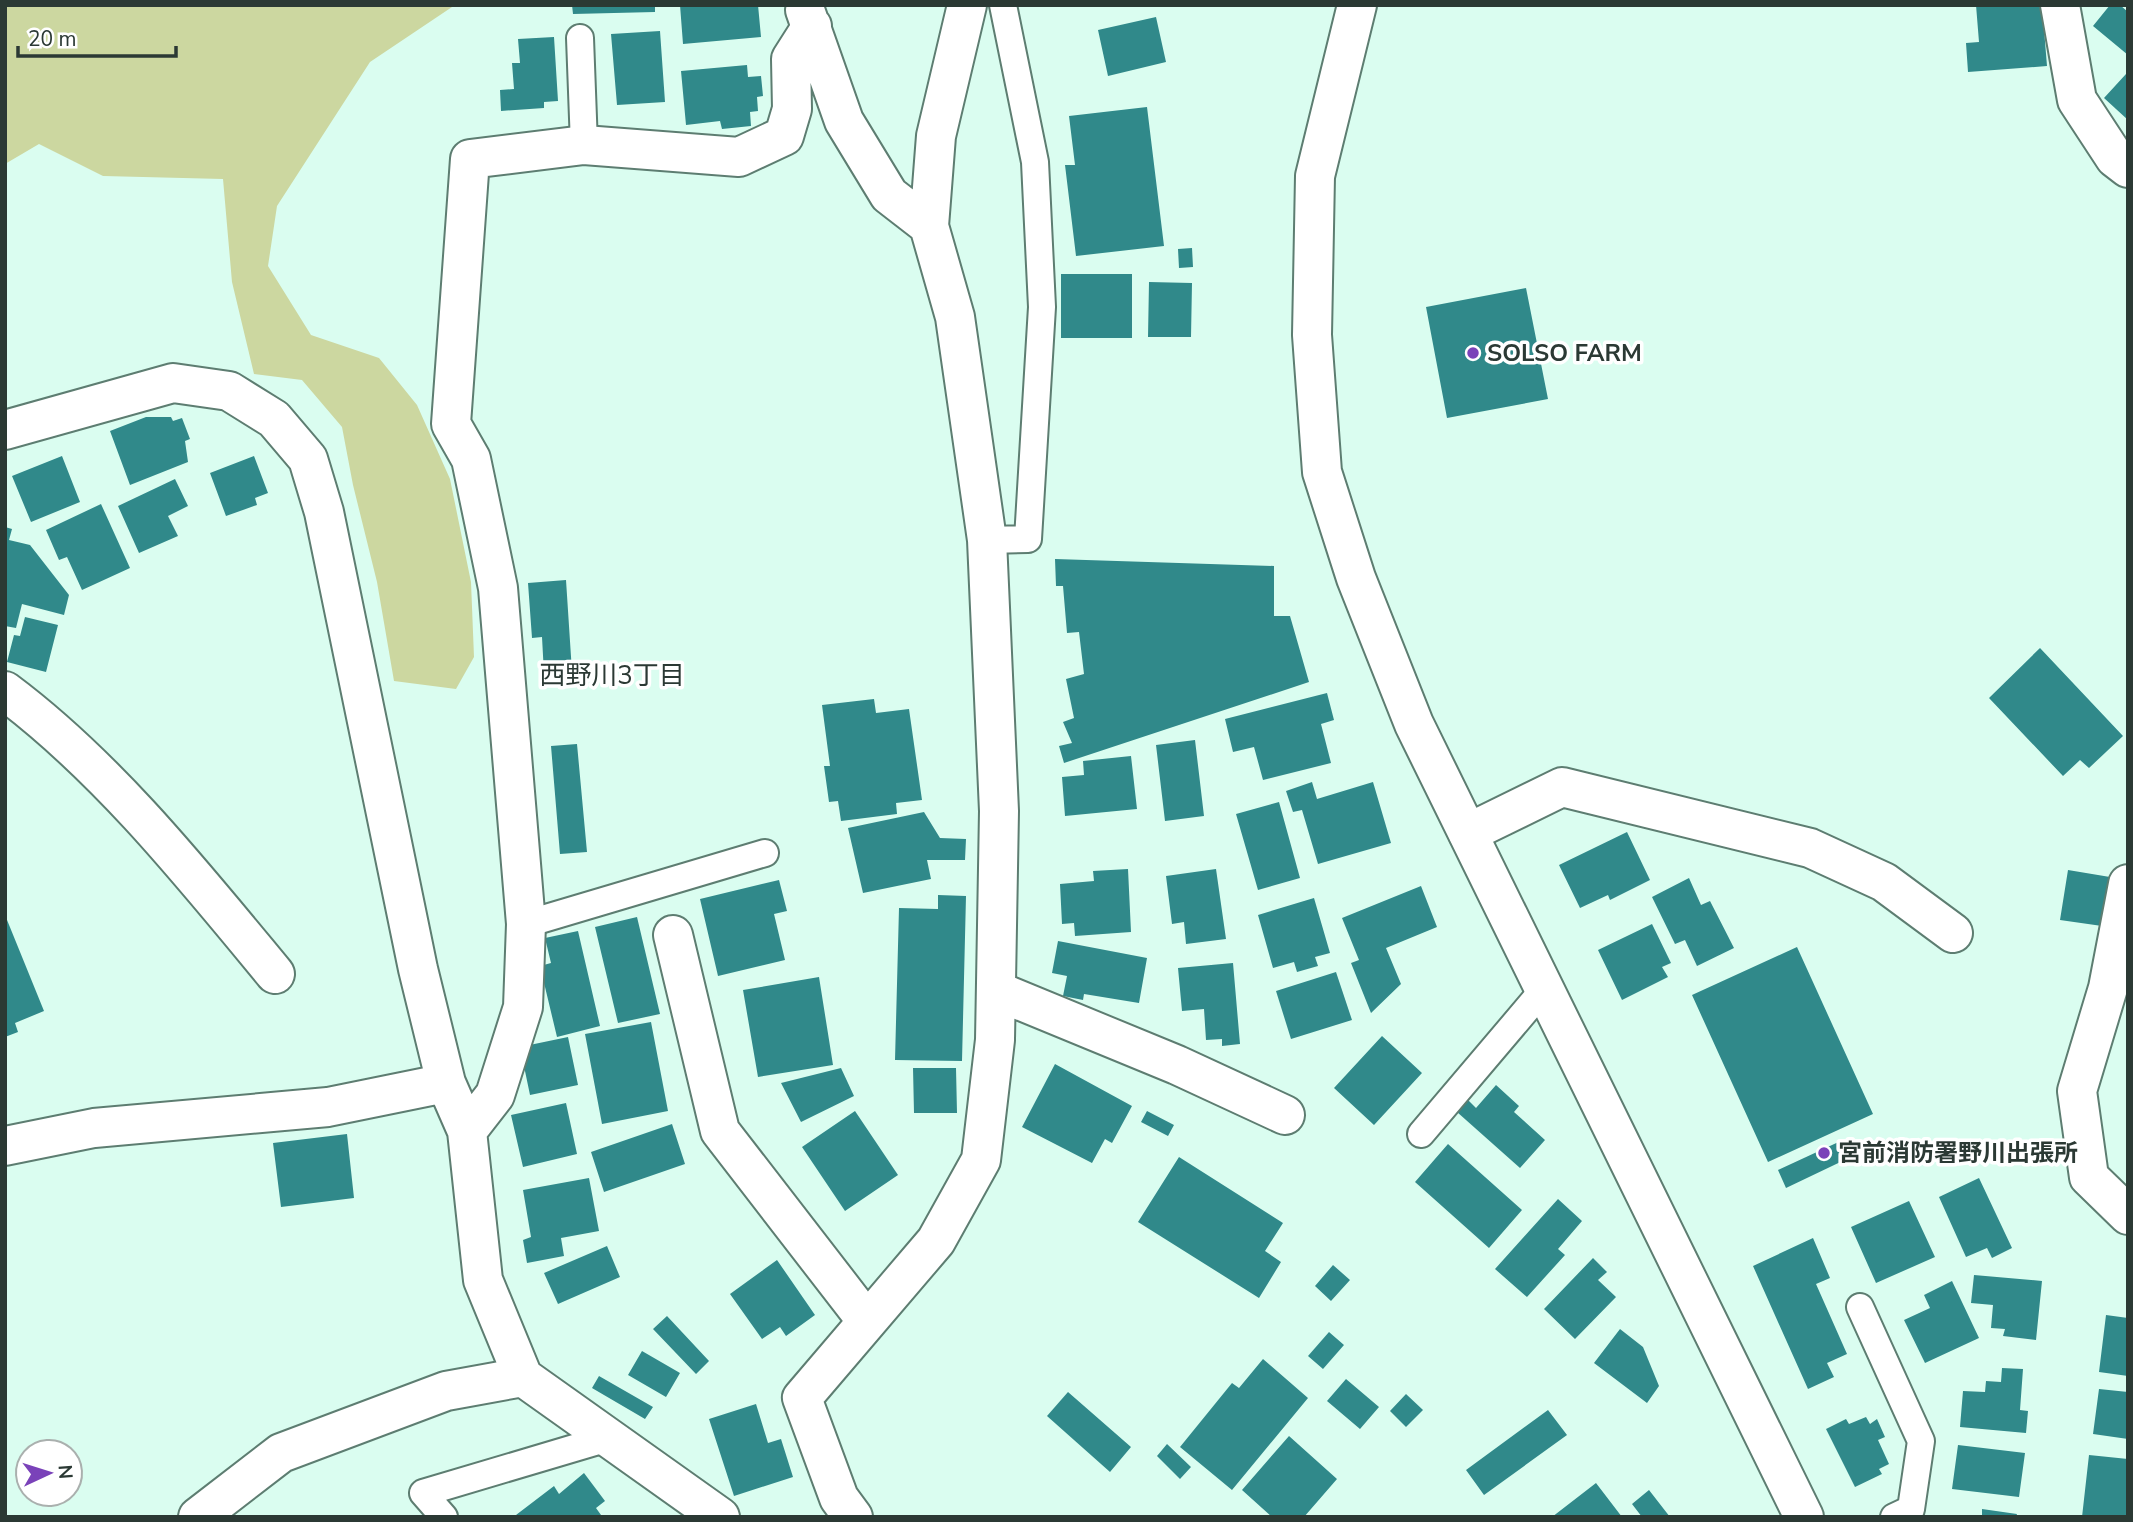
<svg xmlns="http://www.w3.org/2000/svg" width="2133" height="1522" viewBox="0 0 2133 1522" font-family="'Nunito Sans','Noto Sans JP',sans-serif">
<rect width="100%" height="100%" fill="#dafdf0"/>
<path fill="#ccd7a0" d="M5,5H455L370,62L277,206L268,266L311,335L379,358L417,405L450,479L471,582L474,657L456,689L394,681L377,582L353,485L342,427L302,380L254,374L232,282L223,179L103,176L39,144L5,164Z"/>
<path fill="#30898a" d="M572,5H655V12L573,14Z
M680,5H758L761,37L683,44Z
M1976,5H2042L2047,66L1968,72L1966,43L1979,42Z
M2110,5H2120L2128,12V55L2093,26Z
M1156,17L1166,62L1108,76L1098,30Z
M660,31L665,102L617,105L611,34Z
M554,37L558,101L544,102V108L501,111L500,90L514,89L512,63H520L518,39Z
M747,65L748,77L761,76L763,96L757,97L758,111L750,112L751,126L722,129L720,121L686,125L681,71Z
M2126,74L2128,75V120L2104,98Z
M1147,107L1164,246L1076,256L1065,165H1075L1069,116Z
M1192,248L1193,267L1179,268L1178,249Z
M1061,274H1132V338H1061Z
M1149,282L1192,283L1191,337H1148Z
M1526,288L1548,399L1447,418L1426,307Z
M146,417H171L173,421L182,418L190,439L185,441L188,462L130,485L110,431Z
M62,456L80,502L31,522L12,476Z
M254,456L268,493L255,498L257,505L226,516L210,473Z
M175,479L188,506L168,516L178,536L139,553L118,506Z
M101,504L130,568L82,590L67,557L59,560L46,530Z
M5,527L12,529L9,540L30,545L69,595L64,615L22,604L16,628L5,626Z
M1055,559L1274,566V616H1290L1309,682L1064,763L1059,746L1072,743L1063,722L1074,718L1066,679L1084,674L1079,632L1067,633L1063,586H1056Z
M566,580L572,672L544,674L542,637L532,638L528,583Z
M25,617L58,625L46,672L7,662L14,635L20,636Z
M2040,648L2123,736L2089,768L2080,760L2063,776L1989,698Z
M1327,693L1334,720L1321,724L1331,763L1263,780L1254,747L1233,752L1225,719Z
M874,699L876,713L909,709L922,800L896,803L897,814L841,821L838,801L829,802L824,766H830L822,705Z
M1195,740L1204,816L1165,821L1156,745Z
M577,744L587,852L560,854L551,746Z
M1131,756L1137,809L1065,816L1062,777L1084,775L1083,761Z
M1312,782L1317,799L1373,782L1391,843L1318,864L1302,810L1293,812L1286,791Z
M1279,802L1300,878L1258,890L1236,814Z
M924,812L940,838L966,839L965,860H927L931,879L863,893L848,828Z
M1627,832L1650,880L1610,900L1608,895L1580,908L1559,865Z
M1128,869L1131,932L1075,936L1074,923L1062,924L1060,884L1094,881L1093,871Z
M1216,869L1226,939L1186,944L1184,922L1172,924L1166,876Z
M2068,870L2110,877L2102,926L2060,920Z
M1689,878L1701,905L1710,901L1734,948L1697,966L1685,940L1675,944L1652,897Z
M779,880L787,911L774,914L785,960L718,976L700,899Z
M1421,886L1437,927L1386,948L1401,984L1371,1013L1351,963L1359,960L1342,918Z
M938,895L966,896L962,1061L895,1060L899,908L938,909Z
M1314,898L1330,953L1315,957L1318,966L1297,972L1294,962L1273,968L1258,915Z
M5,915L44,1011L15,1023L18,1032L5,1037Z
M637,917L660,1014L618,1023L595,927Z
M1652,924L1671,963L1662,967L1668,977L1622,1000L1598,950Z
M578,931L600,1026L557,1037L540,966L551,963L545,938Z
M1058,941L1147,958L1139,1003L1084,994L1083,1000L1063,996L1067,976L1052,973Z
M1797,947L1873,1114L1768,1162L1692,995Z
M1233,963L1240,1044L1222,1046V1039L1206,1040L1204,1009L1182,1011L1178,968Z
M1336,972L1352,1020L1291,1039L1276,991Z
M819,977L833,1065L758,1077L743,990Z
M651,1022L668,1111L602,1124L585,1034Z
M1382,1036L1422,1073L1374,1125L1334,1088Z
M568,1037L578,1085L530,1095L520,1047Z
M1055,1064L1132,1106L1112,1143L1105,1139L1092,1163L1022,1127Z
M841,1068L854,1096L801,1122L781,1083Z
M913,1068H956L957,1113H914Z
M1496,1085L1519,1106L1514,1112L1545,1140L1520,1168L1457,1112L1468,1100L1476,1108Z
M566,1103L577,1154L523,1167L511,1115Z
M855,1111L898,1175L845,1211L802,1147Z
M1147,1111L1174,1125L1168,1136L1141,1122Z
M672,1124L685,1164L604,1192L591,1152Z
M347,1134L354,1198L281,1207L273,1143Z
M1845,1139L1853,1156L1786,1188L1778,1170Z
M1448,1144L1522,1210L1489,1248L1415,1182Z
M1179,1157L1283,1223L1265,1251L1281,1262L1259,1298L1138,1222Z
M589,1178L599,1231L561,1238L564,1256L527,1263L523,1240L531,1237L523,1190Z
M1979,1178L2012,1248L1992,1258L1987,1248L1966,1257L1939,1197Z
M1558,1199L1582,1221L1558,1249L1565,1255L1527,1297L1495,1269Z
M1909,1201L1935,1257L1876,1283L1851,1227Z
M1813,1238L1830,1278L1816,1284L1847,1354L1827,1363L1834,1377L1808,1389L1753,1266Z
M607,1246L620,1277L558,1304L544,1273Z
M1593,1258L1607,1272L1598,1280L1616,1297L1575,1339L1544,1309Z
M777,1260L815,1315L786,1336L780,1327L762,1339L730,1294Z
M1333,1265L1350,1280L1331,1301L1315,1286Z
M1974,1275L2042,1281L2036,1340L2003,1336L2005,1329L1991,1328L1993,1305L1971,1303Z
M1952,1281L1979,1338L1925,1363L1904,1320L1930,1308L1924,1295Z
M2106,1315L2128,1318V1376L2099,1372Z
M667,1316L709,1361L696,1374L653,1329Z
M1620,1329L1643,1347L1659,1386L1647,1403L1594,1363Z
M1329,1332L1344,1345L1323,1369L1308,1356Z
M642,1351L680,1373L666,1397L628,1375Z
M1263,1359L1308,1398L1232,1490L1180,1447L1232,1383L1239,1388Z
M2002,1368L2023,1369L2020,1410L2028,1411L2026,1433L1960,1427L1963,1391L1985,1392L1986,1381L2001,1382Z
M599,1376L653,1407L645,1419L592,1388Z
M1346,1379L1379,1407L1360,1429L1327,1401Z
M2099,1389L2128,1392V1439L2093,1434Z
M1068,1392L1131,1447L1110,1472L1047,1416Z
M1406,1394L1423,1410L1406,1427L1390,1411Z
M756,1404L768,1443L781,1439L793,1477L734,1496L709,1419Z
M1548,1410L1567,1435L1484,1495L1466,1470Z
M1866,1417L1870,1424L1877,1419L1885,1437L1878,1440L1889,1464L1879,1469L1882,1474L1855,1487L1826,1429L1846,1419L1849,1424Z
M1289,1436L1337,1479L1304,1517H1272L1242,1490Z
M1167,1444L1191,1467L1180,1479L1157,1456Z
M1958,1445L2025,1453L2019,1497L1952,1489Z
M2089,1455L2128,1459V1517H2082Z
M584,1473L605,1501L596,1508L601,1515L599,1517L516,1515L554,1486L559,1494Z
M1596,1483L1622,1517H1552Z
M1649,1490L1670,1517H1642L1632,1504Z
M1982,1509L2017,1514L2016,1517H1982Z"/>
<g fill="none" stroke-linecap="round" stroke-linejoin="round">
<g stroke="#5d7d71" stroke-width="30">
<path id="lane" d="M580,38L584,145
M987,540L1028,539L1042,307L1035,162L1003,5
M526,924L765,853
M1421,1134L1544,989
M1860,1307L1921,1441L1911,1509L1894,1517
M444,1517L423,1493L608,1438"/>
</g>
<g stroke="#5d7d71" stroke-width="42">
<path id="street" d="M2060,5L2077,100L2115,158L2128,168
M805,10L844,121L889,195L929,226
M5,430L173,383L229,391L274,419L308,459L324,512L418,969L446,1083L467,1131L483,1280L523,1377L720,1517
M5,691C107,767 194,876 275,974
M1468,833L1562,787L1810,848L1884,882L1953,933
M2128,884L2108,988L2077,1091L2089,1177L2128,1215
M673,935L720,1131L866,1320
M997,991L1177,1065L1285,1115
M467,1131L495,1095L523,1007L526,924L498,588L471,459L451,424L470,159L584,145L739,157L784,136L792,109L791,59L812,26
M5,1146L94,1128L328,1107L446,1083
M198,1517L281,1453L446,1391L523,1377
M853,1517L839,1498L802,1398L936,1241L981,1160L995,1040L999,811L987,540L955,317L929,226L936,136L967,5"/>
</g>
<g stroke="#5d7d71" stroke-width="42">
<path id="secondary" d="M1357,5L1315,176L1312,335L1322,472L1356,578L1414,724L1804,1517"/>
</g>
<use href="#lane" stroke="#fff" stroke-width="26"/>
<use href="#street" stroke="#fff" stroke-width="38"/>
<use href="#secondary" stroke="#fff" stroke-width="38"/>
</g>
<g fill="#7a42b9" stroke="#fff" stroke-width="2.5">
<circle cx="1473" cy="353" r="7"/>
<circle cx="1824" cy="1153" r="7"/>
</g>
<g text-anchor="middle" dominant-baseline="central" stroke-width="7" stroke-linejoin="round" paint-order="stroke">
<g font-size="24" font-weight="bold" fill="#2b3934" stroke="#fff" text-anchor="start">
<text x="1487" y="353">SOLSO FARM</text>
<text x="1838" y="1153">宮前消防署野川出張所</text>
</g>
<g font-size="26" fill="#2b3934" stroke="#fff">
<text x="612" y="675">西野川3丁目</text>
</g>
</g>
<rect width="2133" height="1522" fill="none" stroke="#2b3934" stroke-width="14"/>
<g transform="translate(49 1473) rotate(86)"><circle r="33" fill="#ffffff" stroke="#aab0ae" stroke-width="2"/>
<path d="M0-5L12 26L0 18L-12 26Z" fill="#7a42b9"/>
<text y="-10" font-size="19" font-weight="bold" text-anchor="middle" fill="#2b3934">N</text>
</g>
<path d="M18 46v10h158v-10" fill="none" stroke="#2b3934" stroke-width="3.5"/>
<text x="28" y="46" font-size="21" fill="#2b3934" stroke="#ffffff" stroke-width="5" paint-order="stroke">20 m</text>
</svg>
